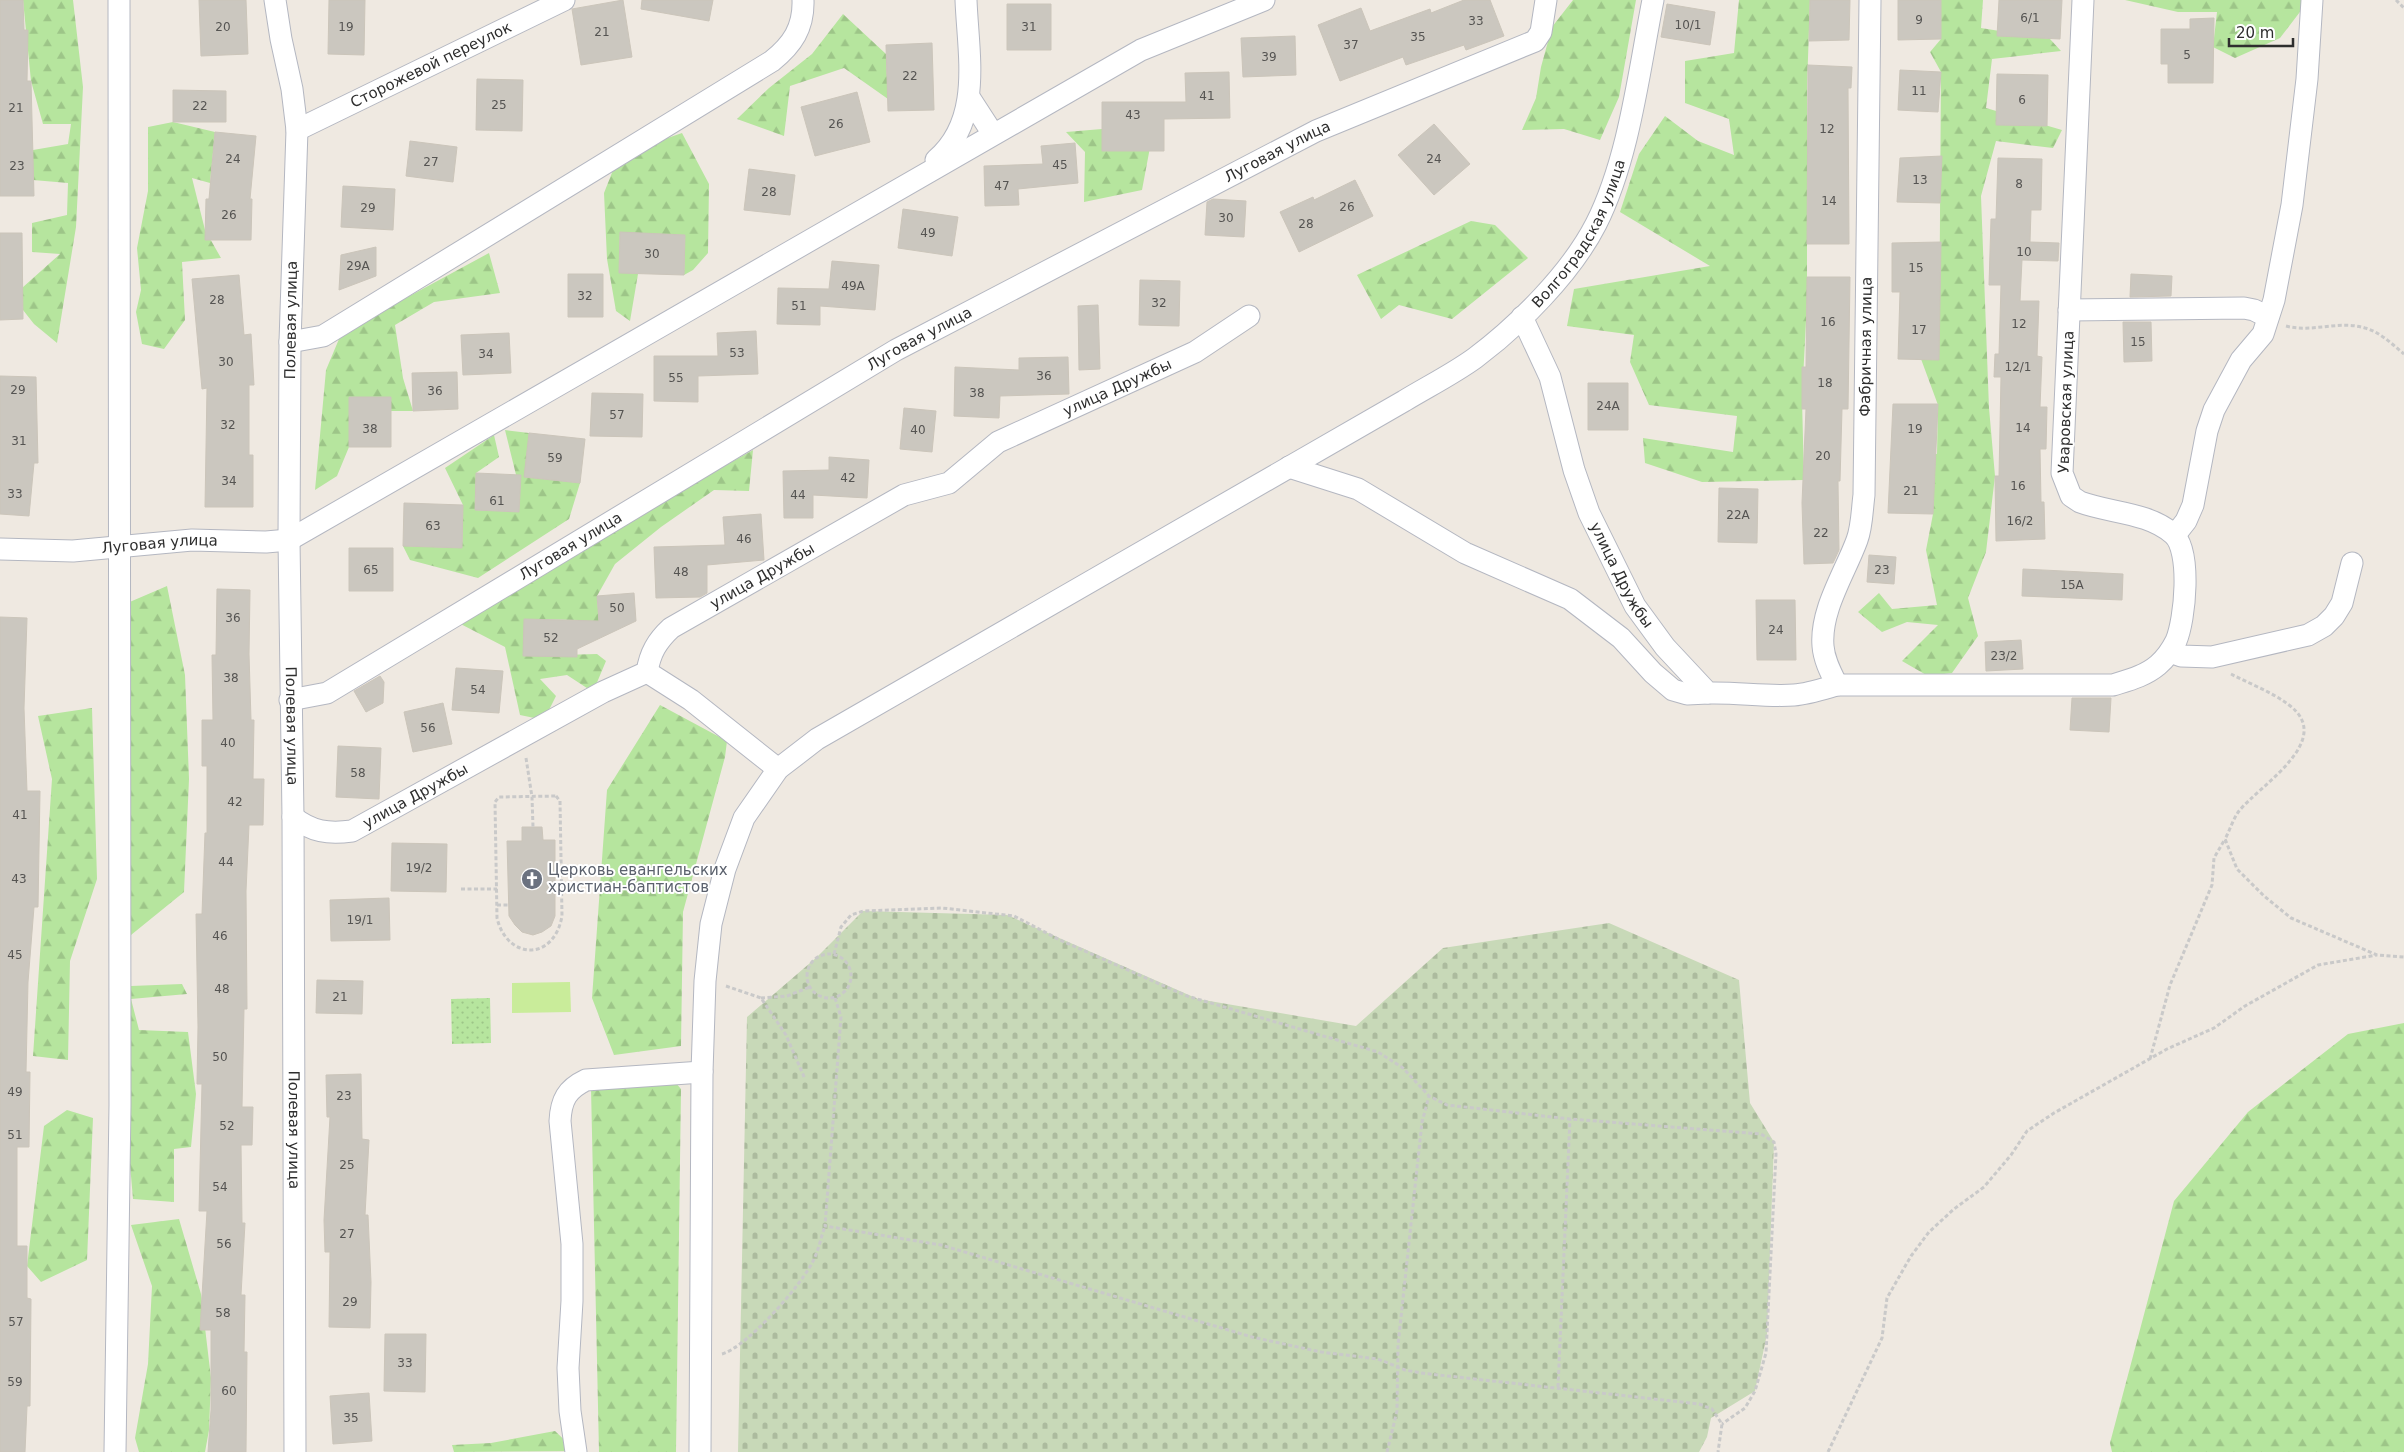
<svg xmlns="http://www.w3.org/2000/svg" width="2404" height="1452" viewBox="0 0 2404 1452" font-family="'DejaVu Sans',sans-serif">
<defs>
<pattern id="forest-firs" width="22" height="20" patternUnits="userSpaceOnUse" patternTransform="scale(1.25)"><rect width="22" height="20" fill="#b6e59e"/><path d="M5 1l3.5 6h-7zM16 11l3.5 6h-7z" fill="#9dc588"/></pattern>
<pattern id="cemetery-stones" width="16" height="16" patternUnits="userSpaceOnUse" patternTransform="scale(1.25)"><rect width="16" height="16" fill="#c8d9b8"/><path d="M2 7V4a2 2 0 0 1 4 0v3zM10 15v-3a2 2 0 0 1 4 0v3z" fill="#acbb9e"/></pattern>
<pattern id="park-dots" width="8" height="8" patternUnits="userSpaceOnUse" patternTransform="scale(1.25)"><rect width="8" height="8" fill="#b6e59e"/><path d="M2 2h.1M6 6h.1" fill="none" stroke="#9dc588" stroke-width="1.8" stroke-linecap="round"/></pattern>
</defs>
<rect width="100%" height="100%" fill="#efe9e1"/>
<path fill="url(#forest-firs)" d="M23,0H73L83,87L76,227L57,343L34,324L23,310L22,288L60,254L32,252V223L67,215L68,183L33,180V150L68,144L71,124H43L31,81Z
M1573,0H1636L1619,97L1600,140L1564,129L1522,130L1536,98L1541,67L1552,27Z
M1739,0H1810L1807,87V301L1802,399L1804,480L1702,482L1645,463L1643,438L1733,452L1737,416L1649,405L1630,362L1634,335L1567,326L1574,289L1710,266L1620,212L1639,154L1665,116L1698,141L1734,155L1729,119L1685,103V61L1734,53Z
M1941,0H1983L1981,28L2050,39L2061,51L1992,59L1986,108L2062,130L2053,148L1996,141L1981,196L1989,408L1995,476L1986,552L1968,598L1978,636L1952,673L1928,676L1902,661L1938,625L1907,622L1882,632L1858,612L1879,593L1892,609L1937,605L1926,550L1933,514L1926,453L1937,454L1938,405L1921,359L1939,360L1941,72L1930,52L1941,39Z
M2125,0H2309L2280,38L2235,58L2213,47L2217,12H2178Z
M843,14L886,54L888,99L844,68L790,86L784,136L737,119L769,88L812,54Z
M173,122L215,132L210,183L192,178L205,230L221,258L182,262L185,320L164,349L142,344L136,312L141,290L137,248L148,191V127Z
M1102,129L1103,151L1151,142L1142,190L1084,202L1085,152L1066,132Z
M682,133L709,184L708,253L693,270L684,275L685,235L620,233L619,272L638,274L630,321L616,311L607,259L604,193L619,155Z
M1471,221L1495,225L1528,258L1452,319L1399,305L1381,319L1357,275Z
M489,253L500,293L434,302L395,325L403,378L413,411H391V397H349V447L337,476L315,490L326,370L339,339L393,305Z
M505,430L529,433L525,477L580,483L569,519L478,578L410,560L403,546L462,548L463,505L445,468L494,435L499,457L476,473L475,510L519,512L520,491Z
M753,450L749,491L714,490L661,527L615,564L597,596L600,638H588L578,620L524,619V656L597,654L606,661L593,692L567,675L540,679L556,696L544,720L520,715L505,647L451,619Z
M167,586L185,675L189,779L184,892L131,935V986L182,984L187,994L131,999L139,1030L188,1032L196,1094L191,1147L174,1149V1202L133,1199L127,1130L118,607Z
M660,705L727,741L725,757L683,912L681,1046L614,1055L592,998L607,790Z
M92,708L97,879L70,961L68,1060L33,1056L52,779L38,716Z
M2404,1023V1452H2112L2110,1443L2174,1201L2248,1112L2348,1034Z
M668,1074L681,1089L676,1452H599L591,1088Z
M67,1110L93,1118L87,1260L41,1282L27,1266L44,1126Z
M179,1219L201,1294L211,1378L209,1430L205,1452H139L135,1438L148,1364L152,1286L131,1225Z
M555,1431L576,1451L454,1452L452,1445L491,1443Z"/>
<path fill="url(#cemetery-stones)" d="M863,911L1007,915L1198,999L1356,1026L1443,948L1609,923L1739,980L1750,1103L1774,1142L1767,1334L1755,1391L1711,1418L1707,1437L1699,1452H738L747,1017L817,957Z"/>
<path fill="url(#park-dots)" d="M490,998L491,1043L452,1044L451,999Z"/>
<path fill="#c9ec9a" d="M570,982L571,1012L512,1013V983Z"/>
<path fill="#cbc7bf" stroke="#cbc5ba" d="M0,0H23L24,30H28L27,81H31L34,196H0Z
M199,0H246L248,54L201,56Z
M329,0H365L364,55L328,54Z
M623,0L632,57L581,65L572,9Z
M642,0H713L709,21L641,9Z
M1464,0H1490L1504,36L1466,50L1464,45L1406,65L1403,57L1340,81L1318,25L1361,8L1370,31L1430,9L1431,13Z
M1810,0H1850L1849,40L1809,41Z
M1898,0H1941V39L1898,40Z
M1999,0H2062L2060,39L1997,36Z
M1007,4H1051V50H1007Z
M1667,4L1715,12L1710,45L1661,37Z
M2214,18L2213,83H2168V64H2161V29H2190V19Z
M1295,36L1296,75L1243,77L1241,38Z
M932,43L934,110L888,111L886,45Z
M1808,65L1852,67L1851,88H1848L1849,244H1807Z
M1900,70L1941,72L1938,112L1898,110Z
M1229,72L1230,118L1164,119V151H1102V102H1186L1185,73Z
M1997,74L2048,75L2047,126L1996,125Z
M477,79L523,80L522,131L476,130Z
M173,90L226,91V122H173Z
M857,92L870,142L815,156L801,107Z
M1434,124L1470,164L1434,195L1398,155Z
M215,132L256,136L250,199H252L251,240H205L206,199H209Z
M410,141L457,147L453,182L406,176Z
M1075,143L1078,183L1018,189L1019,205L985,206L984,166L1043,164L1041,146Z
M1942,156L1940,203L1897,202L1900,158Z
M1998,158L2042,159L2041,210H2031L2030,242L2059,243L2058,261L2022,260L2020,301H2039L2037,356L2042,357L2040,407H2047L2046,449H2040L2041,502H2044L2045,539L1996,541L1995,476H1999L2001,377H1994L1995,354H1999L2001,285H1989L1991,219H1996Z
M749,169L795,175L790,215L744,210Z
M1355,180L1373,216L1299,252L1280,212L1313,197L1314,200Z
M343,186L395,189L393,230L341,227Z
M1213,199L1246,201L1244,237L1205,235L1207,202Z
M903,209L958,217L952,256L898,248Z
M620,232L685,235L684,275L619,273Z
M0,233H22L23,319L0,320Z
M1941,242L1939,360L1898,359L1900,292H1892V243Z
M376,247V276L339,290L341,255Z
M832,261L879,265L875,310L820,306V325L777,324L778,288L829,289Z
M568,274H603V317H568Z
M2131,274L2172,276L2171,296L2130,297Z
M239,275L244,335L251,334L254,385H249V455H253V507H205L207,388L202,389L192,279Z
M1807,277H1850L1848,409H1842L1840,481H1838L1839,550L1833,563L1804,564L1802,503L1806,409H1802V367H1806Z
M1140,280L1180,281L1179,326L1139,325Z
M1098,305L1100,369L1079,370L1078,306Z
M2123,322H2151L2152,361L2124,362Z
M756,331L758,374L698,376V402L654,401V356H718L717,333Z
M509,333L511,373L463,375L461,335Z
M1068,357L1069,394L1000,396L999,418L954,416L955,367L1019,370V358Z
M457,372L458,409L413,411L412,373Z
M0,376L36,377L38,463H34L29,516L0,514Z
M1588,383H1628V430H1588Z
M592,393L643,394L642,437L590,436Z
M349,397H391V447H349Z
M1893,404H1938L1933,514L1888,513Z
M904,408L936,411L932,452L900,449Z
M529,433L585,439L580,483L524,477Z
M829,457L869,460L867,498L813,495V518H784L783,471L829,470Z
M476,473L521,475L519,512L475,510Z
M1719,488L1758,489L1757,543L1718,542Z
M404,503L463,505L462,548L403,546Z
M761,514L764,560L707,565V593L700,597L656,598L654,547L725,545L723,517Z
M349,548H393V591H349Z
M1869,555L1896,557L1894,584L1867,582Z
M2023,569L2123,574L2122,600L2022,596Z
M217,589L250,590L249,654L251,720H254L253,779H264L263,825H249L246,891L247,1009H244L242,1107H253L252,1145H241L242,1223H245L241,1295H245L244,1352H247L246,1452H208L211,1410V1330H200L207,1211H199L202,1084H197L198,1027L196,914H202L205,833H207V766H202V720H213L212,655H216Z
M634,593L636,621L577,649V657L523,656L524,619L599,621L597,596Z
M1756,600H1795L1796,660H1757Z
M0,617L27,618L24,708L27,791H40L38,907H34L28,982L26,1072H30L29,1147H17V1246H27V1298L31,1299L30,1406H27L25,1452H0Z
M2021,640L2023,669L1986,671L1985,642Z
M456,668L503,671L499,713L452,710Z
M380,676L384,682L383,703L366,712L354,691Z
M2072,698H2111L2109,732L2070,730Z
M443,703L452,744L413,752L404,712Z
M338,746L381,748L379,799L336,797Z
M522,827H542L543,840H555V916L551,926L542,932L533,935L522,932L515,925L509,916L507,841H522Z
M392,843L447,844L446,892L391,891Z
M389,898L390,940L331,941L330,900Z
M317,980L363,981L362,1014L316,1013Z
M361,1074L362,1139L369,1140L365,1215H368L371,1282L370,1328L329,1327L330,1252H325L324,1220L330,1117H327L326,1075Z
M385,1334H426L425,1392L384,1391Z
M369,1393L372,1441L333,1444L330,1396Z"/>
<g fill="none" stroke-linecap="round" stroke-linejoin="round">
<g stroke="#b4b7c1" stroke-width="23">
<g id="minor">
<path id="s1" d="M275,0L281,39L292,89L297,130L290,342L289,540L293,817L295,1452"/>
<path d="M969,97L993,134"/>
<path id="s2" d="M297,130L564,0"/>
<path d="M936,160C983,120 968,54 966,0"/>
<path d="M2069,310L2244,308L2254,310L2268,317"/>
<path id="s3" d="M1522,317L1550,377L1574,470L1589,513L1635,606L1665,647L1708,693C1737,692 1766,697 1794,695C1808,694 1823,689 1837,685H2113C2129,680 2145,676 2158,665C2165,659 2172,649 2176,641C2185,620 2192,550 2173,534C2148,512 2109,513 2080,502L2071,496L2062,473L2083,0"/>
<path d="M290,342L323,336L772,61C792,45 804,28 803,0"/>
<path d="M1289,467L1358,489L1465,553L1570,599L1621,638L1653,673L1673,690L1687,694L1708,693"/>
<path d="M2175,535L2186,521L2193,505L2207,431L2214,410L2241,360L2263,334L2274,300L2292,205L2307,79L2312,0"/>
<path id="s4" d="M0,549L73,551L192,540L266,542L289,540L1141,50L1264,0"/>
<path d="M2170,652L2181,656L2212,657L2308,635L2324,626L2334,616L2342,603L2352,563"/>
<path d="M647,672L691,700L778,769"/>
<path id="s5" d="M1837,685C1831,673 1824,660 1823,646C1820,610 1845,573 1857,540C1862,527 1862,510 1864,495L1870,0"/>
<path id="s6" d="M290,700L327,693L896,350L1316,131L1535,41L1541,32L1546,0"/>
<path id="s7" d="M293,817C312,832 328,834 352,831L603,692L647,672C650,653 657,641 671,628L904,495L949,483L998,442L1195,352L1249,316"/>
<path d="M115,1452L120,1105L119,0"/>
<path d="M576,1452L570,1411L568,1368L572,1301V1244L560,1121C561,1100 567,1089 586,1080L702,1072"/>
<path id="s8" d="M700,1452L702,1072L705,981L711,924L725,869L744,818L778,769L817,739L1404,401C1427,387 1453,374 1475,358C1519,325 1571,273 1596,224C1629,159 1639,71 1653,0"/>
</g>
</g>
<path stroke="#c9c9c9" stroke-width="3" stroke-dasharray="4 2.5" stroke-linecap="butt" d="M2396,0L2404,8
M2286,326C2312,333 2339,320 2365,328C2380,332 2392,344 2404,354
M2231,674C2250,684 2272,692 2289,705C2336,740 2260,785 2239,811C2233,819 2230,830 2225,839L2237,869L2264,896L2291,918L2377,955L2404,957
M526,758L532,797L533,827
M556,796L560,801L562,916C554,962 507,960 497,918L495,802L499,797Z
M461,889H497
M497,905H509
M834,954L841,927L851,915L863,911L942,908L1014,916L1060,940L1187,996L1378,1052L1403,1068L1429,1096L1447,1105L1570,1119L1761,1134L1774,1142L1776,1154L1766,1353L1755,1391L1745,1408L1722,1424
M807 976a22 22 0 1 1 44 0a22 22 0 1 1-44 0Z
M726,986L761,998L786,1035L805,1079
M761,998L787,996L810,987
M835,998L841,1017L825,1226L941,1245L1252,1337L1321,1352L1378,1359L1405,1370L1421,1373L1699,1404L1712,1409L1722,1424L1718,1452
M2150,1059L2170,985L2212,885L2214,858L2225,839
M722,1354C747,1347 803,1284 814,1259C819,1249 821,1237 825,1226
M1558,1387L1570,1119
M1387,1452L1397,1411L1398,1345L1422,1122L1429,1096
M1828,1452L1882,1338L1887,1298L1911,1256L1929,1232L1954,1209L1984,1187L2011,1155L2027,1131L2054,1113L2167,1049L2214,1028L2245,1006L2318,965L2377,955"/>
<use href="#minor" stroke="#fff" stroke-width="21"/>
</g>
<defs>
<g id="church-disc" transform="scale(1.125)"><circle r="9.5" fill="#6b7280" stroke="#fff"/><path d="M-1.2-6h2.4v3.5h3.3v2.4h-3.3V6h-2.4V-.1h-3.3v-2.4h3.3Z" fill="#fff"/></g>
</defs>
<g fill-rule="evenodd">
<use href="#church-disc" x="532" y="879"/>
</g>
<g text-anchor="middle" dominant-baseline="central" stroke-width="4" stroke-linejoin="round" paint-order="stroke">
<g font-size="12" fill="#555452">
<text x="2030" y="18">6/1</text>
<text x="1919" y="20">9</text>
<text x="1476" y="21">33</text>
<text x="1688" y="25">10/1</text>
<text x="223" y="27">20</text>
<text x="346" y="27">19</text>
<text x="1029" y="27">31</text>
<text x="602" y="32">21</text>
<text x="1418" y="37">35</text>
<text x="1351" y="45">37</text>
<text x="2187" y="55">5</text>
<text x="1269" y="57">39</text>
<text x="910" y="76">22</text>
<text x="1919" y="91">11</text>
<text x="1207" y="96">41</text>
<text x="2022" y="100">6</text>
<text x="499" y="105">25</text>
<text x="200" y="106">22</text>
<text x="16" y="108">21</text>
<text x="1133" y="115">43</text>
<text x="836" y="124">26</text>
<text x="1827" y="129">12</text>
<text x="233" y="159">24</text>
<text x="1434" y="159">24</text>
<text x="431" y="162">27</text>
<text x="1060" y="165">45</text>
<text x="17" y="166">23</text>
<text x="1920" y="180">13</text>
<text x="2019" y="184">8</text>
<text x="1002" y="186">47</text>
<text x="769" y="192">28</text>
<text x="1829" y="201">14</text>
<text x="1347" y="207">26</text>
<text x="368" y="208">29</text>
<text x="229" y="215">26</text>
<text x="1226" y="218">30</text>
<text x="1306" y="224">28</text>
<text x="928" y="233">49</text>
<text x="2024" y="252">10</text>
<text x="652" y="254">30</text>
<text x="358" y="266">29А</text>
<text x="1916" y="268">15</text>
<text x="853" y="286">49А</text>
<text x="585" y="296">32</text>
<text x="217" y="300">28</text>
<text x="1159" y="303">32</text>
<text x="799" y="306">51</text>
<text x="1828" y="322">16</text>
<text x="2019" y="324">12</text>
<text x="1919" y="330">17</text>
<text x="2138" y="342">15</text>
<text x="737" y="353">53</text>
<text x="486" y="354">34</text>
<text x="226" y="362">30</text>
<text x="2018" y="367">12/1</text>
<text x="1044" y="376">36</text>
<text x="676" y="378">55</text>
<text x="1825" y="383">18</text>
<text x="18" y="390">29</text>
<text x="435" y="391">36</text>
<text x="977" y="393">38</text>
<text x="1608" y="406">24А</text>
<text x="617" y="415">57</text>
<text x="228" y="425">32</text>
<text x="2023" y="428">14</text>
<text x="370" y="429">38</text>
<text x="1915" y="429">19</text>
<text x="918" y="430">40</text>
<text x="19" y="441">31</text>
<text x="1823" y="456">20</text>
<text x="555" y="458">59</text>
<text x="848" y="478">42</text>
<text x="229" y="481">34</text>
<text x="2018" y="486">16</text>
<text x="1911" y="491">21</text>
<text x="15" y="494">33</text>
<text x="798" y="495">44</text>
<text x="497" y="501">61</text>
<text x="1738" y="515">22А</text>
<text x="2020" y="521">16/2</text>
<text x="433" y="526">63</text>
<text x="1821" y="533">22</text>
<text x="744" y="539">46</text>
<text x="371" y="570">65</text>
<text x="1882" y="570">23</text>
<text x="681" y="572">48</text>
<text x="2072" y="585">15А</text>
<text x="617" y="608">50</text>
<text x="233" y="618">36</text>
<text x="1776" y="630">24</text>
<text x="551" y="638">52</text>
<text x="2004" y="656">23/2</text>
<text x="231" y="678">38</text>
<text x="478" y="690">54</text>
<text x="428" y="728">56</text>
<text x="228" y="743">40</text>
<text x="358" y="773">58</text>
<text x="235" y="802">42</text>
<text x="20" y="815">41</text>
<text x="226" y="862">44</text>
<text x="419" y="868">19/2</text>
<text x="19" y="879">43</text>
<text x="360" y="920">19/1</text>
<text x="220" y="936">46</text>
<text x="15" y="955">45</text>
<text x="222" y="989">48</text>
<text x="340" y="997">21</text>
<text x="220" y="1057">50</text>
<text x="15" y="1092">49</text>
<text x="344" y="1096">23</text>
<text x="227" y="1126">52</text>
<text x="15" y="1135">51</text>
<text x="347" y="1165">25</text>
<text x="220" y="1187">54</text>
<text x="347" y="1234">27</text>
<text x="224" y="1244">56</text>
<text x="350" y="1302">29</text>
<text x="223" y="1313">58</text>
<text x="16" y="1322">57</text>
<text x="405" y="1363">33</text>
<text x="15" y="1382">59</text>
<text x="229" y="1391">60</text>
<text x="351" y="1418">35</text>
</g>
<g font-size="15" fill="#2e2e2e" stroke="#fff">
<text stroke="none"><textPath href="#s2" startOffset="149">Сторожевой переулок</textPath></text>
<text stroke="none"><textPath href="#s6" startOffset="1132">Луговая улица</textPath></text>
<text stroke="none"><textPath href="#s8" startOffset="1674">Волгоградская улица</textPath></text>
<text transform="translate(291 320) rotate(-89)">Полевая улица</text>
<text stroke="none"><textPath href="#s6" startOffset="728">Луговая улица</textPath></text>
<text stroke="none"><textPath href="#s5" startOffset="348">Фабричная улица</textPath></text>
<text stroke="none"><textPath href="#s7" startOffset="959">улица Дружбы</textPath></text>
<text transform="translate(2066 402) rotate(-88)">Уваровская улица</text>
<text stroke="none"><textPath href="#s4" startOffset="160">Луговая улица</textPath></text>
<text stroke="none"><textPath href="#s6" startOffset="322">Луговая улица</textPath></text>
<text stroke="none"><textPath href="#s3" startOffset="278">улица Дружбы</textPath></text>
<text stroke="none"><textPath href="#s7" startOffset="554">улица Дружбы</textPath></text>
<text stroke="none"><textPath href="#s1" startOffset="728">Полевая улица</textPath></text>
<text stroke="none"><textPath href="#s7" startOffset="135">улица Дружбы</textPath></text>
<text stroke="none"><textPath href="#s1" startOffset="1132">Полевая улица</textPath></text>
</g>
<g font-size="15" fill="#5b616d" stroke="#fff" text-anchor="start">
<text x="548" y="870">Церковь евангельских<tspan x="548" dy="17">христиан-баптистов</tspan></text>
</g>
</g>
<path d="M2229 38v8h64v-8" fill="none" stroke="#2e2e2e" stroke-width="2.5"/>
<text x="2236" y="38" font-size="15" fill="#2e2e2e" stroke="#ffffff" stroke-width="4" paint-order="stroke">20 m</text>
</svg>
